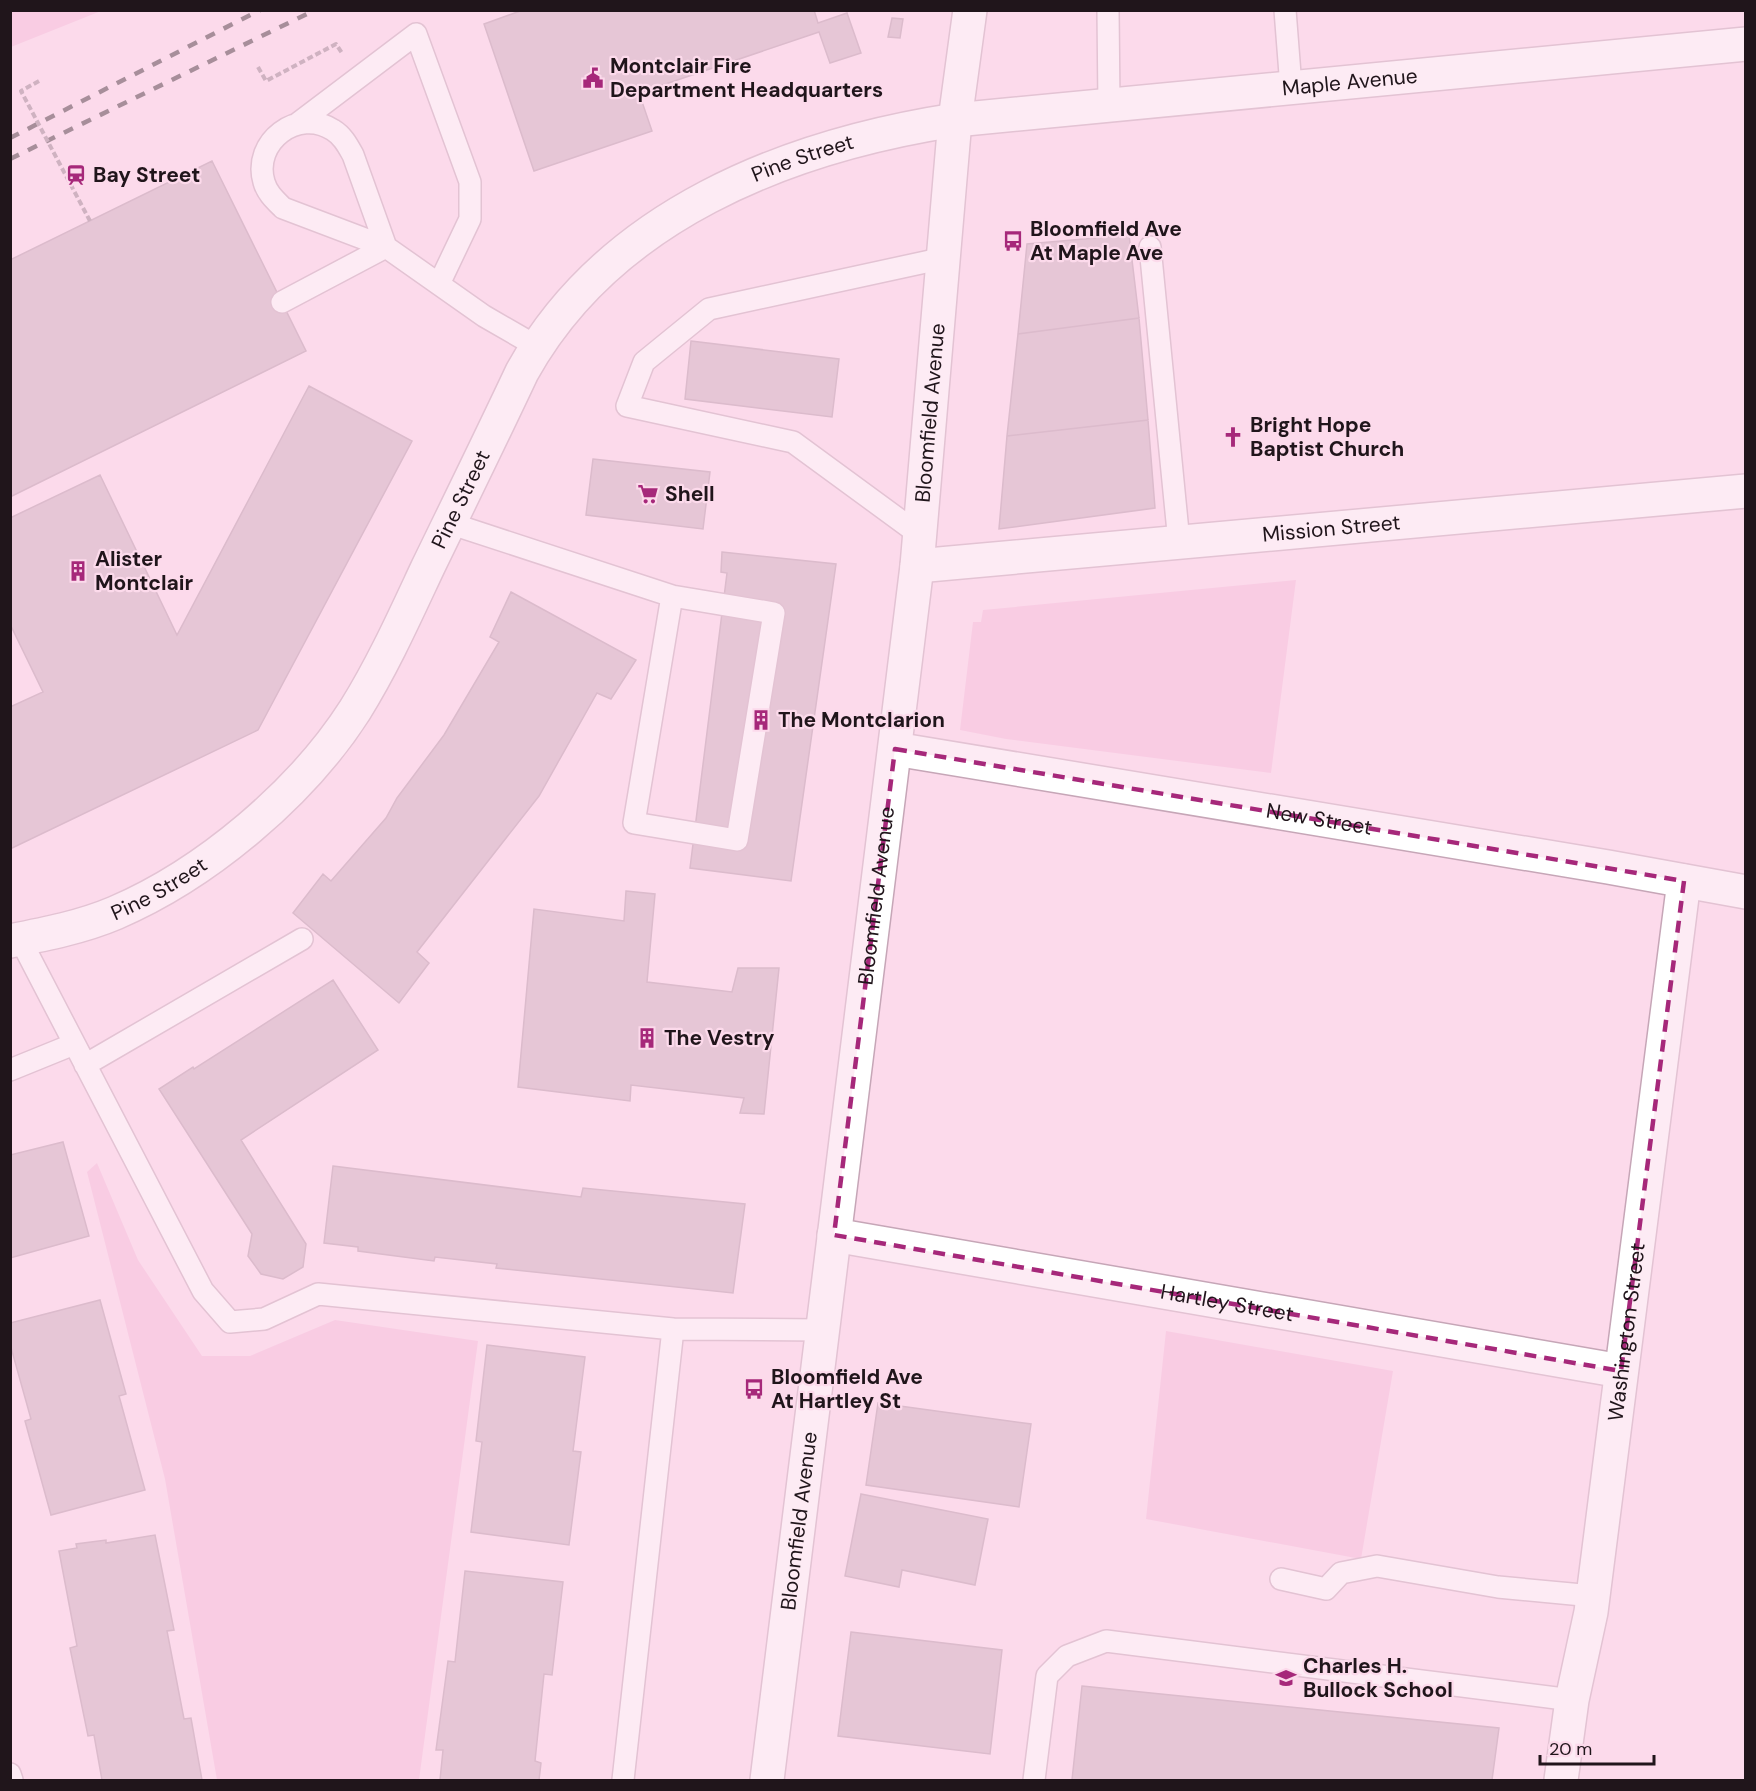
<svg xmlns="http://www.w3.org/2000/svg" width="1756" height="1791" viewBox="0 0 1756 1791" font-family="'DM Sans',sans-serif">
<rect width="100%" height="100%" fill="#fcdaeb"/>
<path fill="#f6bbda" d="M11,10H101V11L11,47Z
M1296,580L1271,773L1006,739L960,730L973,622H981L983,610Z
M97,1163L138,1260L202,1356H250L335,1320L478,1341L419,1780H217L165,1479L87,1172Z
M1166,1331L1393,1371L1361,1559L1146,1519Z"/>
<path fill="#cdadbd" stroke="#b595a6" stroke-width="1.5" d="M523,10H814L818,23L847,13L861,53L830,63L819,32L639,93L652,131L534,171L484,24Z
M892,18L903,19L900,38L888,37Z
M212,161L306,351L10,497V260Z
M1129,235L1139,318L1018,334L1027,244Z
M1139,318L1148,420L1007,436L1018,334Z
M691,341L839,359L832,417L685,399Z
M309,386L412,441L258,730L10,849V707L43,692L10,624V518L100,475L177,635Z
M1148,420L1155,508L999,529L1007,436Z
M593,459L710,472L703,529L586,515Z
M722,552L836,564L791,881L690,868L727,573L721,572Z
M511,592L636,660L611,699L597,693L539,796L417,952L429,963L399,1003L293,913L323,874L331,881L386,818L397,798L444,735L499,642L490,637Z
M626,891L655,894L647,982L732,992L738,968H779L764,1114L740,1113L744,1098L631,1085L630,1101L518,1087L534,909L624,921Z
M333,980L378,1050L241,1140L306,1244L303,1267L283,1279L261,1274L248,1256L252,1234L159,1089L193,1067L194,1069Z
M63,1142L89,1236L10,1258V1155Z
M333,1166L581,1197L583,1188L745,1204L733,1293L496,1268L497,1264L435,1257L434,1261L358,1251V1247L324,1243Z
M100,1300L126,1394L119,1396L145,1490L51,1515L25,1421L31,1419L10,1344V1323Z
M487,1345L585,1357L573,1451L581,1452L569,1545L471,1532L482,1442L476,1441Z
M878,1403L1031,1424L1019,1507L866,1485Z
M861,1494L988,1519L975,1585L902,1570L899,1587L845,1576Z
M155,1535L174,1630L167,1631L184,1719L191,1718L202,1780H102L94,1735L88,1736L70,1648L77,1646L59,1551L77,1548L76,1544L106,1540V1543Z
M465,1571L563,1582L552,1675L544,1674L535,1761L541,1763L539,1780H440L443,1750H436L448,1661L455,1662Z
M851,1632L1002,1650L990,1754L838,1736Z
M1082,1686L1499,1728L1492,1780H1072Z"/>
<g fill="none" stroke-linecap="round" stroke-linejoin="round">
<g stroke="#c6a6b7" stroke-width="24">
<path id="lane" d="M1108,10L1109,105
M1285,10L1291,87
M297,124L416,34L470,182V219L439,284
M386,247L353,155C348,146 343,136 333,130C298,107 252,142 264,182C267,193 275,200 283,208L386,247L484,316L536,346
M1150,247L1179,542
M282,302L386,247
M449,523L672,596
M920,535L793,442L627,406L644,362L709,309L944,258
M672,596L774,613L737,840L634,823Z
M20,939L203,1291L230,1322L264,1319L318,1294L673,1329L623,1780
M85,1065L302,939
M10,1070L74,1044
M673,1329L822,1330
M1281,1579L1326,1589L1341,1573L1377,1566L1498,1587L1593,1596
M10,1774L12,1780
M1034,1780L1047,1676L1067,1656L1106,1641L1572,1700"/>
</g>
<g stroke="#c6a6b7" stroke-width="36">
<g id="street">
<path id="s1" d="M917,566L1746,491"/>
<path id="s2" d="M895,749L1608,867L1746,892"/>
<path id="s3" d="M10,941C46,934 82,927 115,913C206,874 302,793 355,710C383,665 405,616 427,569C459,503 491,438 522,372C609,215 787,146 955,120L1746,44"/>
<path id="s4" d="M834,1235L1621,1371"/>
<path id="s5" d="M1561,1780L1572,1700L1591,1612L1684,881"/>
</g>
</g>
<g stroke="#c6a6b7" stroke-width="36">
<g id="primary">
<path id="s6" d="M767,1780L917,566L955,120L970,10"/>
</g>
</g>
<path stroke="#99828e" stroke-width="4" stroke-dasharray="6 3" stroke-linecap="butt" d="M258,67L266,81L336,44L342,53
M69,181L85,172"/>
<use href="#lane" stroke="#fff" stroke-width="21"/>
<use href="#street" stroke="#fff" stroke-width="33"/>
<use href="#primary" stroke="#fff" stroke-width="33"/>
<path stroke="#403239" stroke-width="4.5" stroke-dasharray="10 10" stroke-linecap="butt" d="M10,138L260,10
M10,159L315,10"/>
<path stroke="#99828e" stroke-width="4" stroke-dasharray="6 3" stroke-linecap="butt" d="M39,81L21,91L90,221"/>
</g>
<path d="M0 0H1756V1791H0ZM895,749L1684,881L1621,1371L834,1235Z" fill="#fcdaeb" fill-opacity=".55" fill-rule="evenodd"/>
<path fill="none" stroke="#a6287a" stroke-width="4.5" stroke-dasharray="12 8" stroke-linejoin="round" d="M895,749L1684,881L1621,1371L834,1235Z"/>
<defs>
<g id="civic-bare" transform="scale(1.62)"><path d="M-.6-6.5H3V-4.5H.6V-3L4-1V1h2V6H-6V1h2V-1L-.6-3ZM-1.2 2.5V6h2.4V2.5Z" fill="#a6287a" stroke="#fcdaeb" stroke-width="2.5" paint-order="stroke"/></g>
<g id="station-bare" transform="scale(1.62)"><path d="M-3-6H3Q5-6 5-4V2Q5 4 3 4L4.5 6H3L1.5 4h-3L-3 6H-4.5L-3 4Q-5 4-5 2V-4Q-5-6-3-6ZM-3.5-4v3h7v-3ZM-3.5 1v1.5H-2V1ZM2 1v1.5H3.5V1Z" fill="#a6287a" stroke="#fcdaeb" stroke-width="2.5" paint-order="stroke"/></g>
<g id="bus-bare" transform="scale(1.62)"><path d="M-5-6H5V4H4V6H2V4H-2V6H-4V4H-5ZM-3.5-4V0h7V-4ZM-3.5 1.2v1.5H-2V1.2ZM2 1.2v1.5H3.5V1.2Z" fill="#a6287a" stroke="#fcdaeb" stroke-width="2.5" paint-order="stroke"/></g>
<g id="church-bare" transform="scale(1.62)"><path d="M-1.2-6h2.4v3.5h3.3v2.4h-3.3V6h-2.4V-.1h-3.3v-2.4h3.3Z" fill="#a6287a" stroke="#fcdaeb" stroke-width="2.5" paint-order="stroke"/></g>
<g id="supermarket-bare" transform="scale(1.62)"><path d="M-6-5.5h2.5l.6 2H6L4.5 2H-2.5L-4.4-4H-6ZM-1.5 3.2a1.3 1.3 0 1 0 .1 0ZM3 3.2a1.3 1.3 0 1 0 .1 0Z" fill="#a6287a" stroke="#fcdaeb" stroke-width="2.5" paint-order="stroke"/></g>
<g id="building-bare" transform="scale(1.62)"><path d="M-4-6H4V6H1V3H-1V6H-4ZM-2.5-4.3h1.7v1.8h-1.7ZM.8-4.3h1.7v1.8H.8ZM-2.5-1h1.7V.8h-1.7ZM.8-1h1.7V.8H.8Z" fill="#a6287a" stroke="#fcdaeb" stroke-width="2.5" paint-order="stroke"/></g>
<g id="school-bare" transform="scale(1.62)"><path d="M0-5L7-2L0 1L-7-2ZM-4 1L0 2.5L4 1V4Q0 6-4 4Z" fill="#a6287a" stroke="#fcdaeb" stroke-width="2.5" paint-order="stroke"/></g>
</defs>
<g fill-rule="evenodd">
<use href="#civic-bare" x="593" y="78"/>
<use href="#station-bare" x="76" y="175"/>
<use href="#bus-bare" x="1013" y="241"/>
<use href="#church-bare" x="1233" y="437"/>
<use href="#supermarket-bare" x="648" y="494"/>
<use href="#building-bare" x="78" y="571"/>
<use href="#building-bare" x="761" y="720"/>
<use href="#building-bare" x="647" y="1038"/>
<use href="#bus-bare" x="754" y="1389"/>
<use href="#school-bare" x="1286" y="1678"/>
</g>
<g text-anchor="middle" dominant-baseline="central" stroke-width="4.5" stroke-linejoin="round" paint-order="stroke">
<g font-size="21" font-weight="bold" fill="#20151b" stroke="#fcdaeb" text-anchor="start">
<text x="610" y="66">Montclair Fire<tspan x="610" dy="24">Department Headquarters</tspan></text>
<text x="93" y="175">Bay Street</text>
<text x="1030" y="229">Bloomfield Ave<tspan x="1030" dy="24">At Maple Ave</tspan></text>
<text x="1250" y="425">Bright Hope<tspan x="1250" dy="24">Baptist Church</tspan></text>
<text x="665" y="494">Shell</text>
<text x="95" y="559">Alister<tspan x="95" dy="24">Montclair</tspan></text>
<text x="778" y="720">The Montclarion</text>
<text x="664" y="1038">The Vestry</text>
<text x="771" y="1377">Bloomfield Ave<tspan x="771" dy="24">At Hartley St</tspan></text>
<text x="1303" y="1666">Charles H.<tspan x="1303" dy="24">Bullock School</tspan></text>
</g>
<g font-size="21" fill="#20151b" stroke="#fcdaeb">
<text stroke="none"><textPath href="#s3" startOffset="1720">Maple Avenue</textPath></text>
<text stroke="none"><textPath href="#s3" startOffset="1166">Pine Street</textPath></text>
<text stroke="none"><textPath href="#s6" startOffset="1377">Bloomfield Avenue</textPath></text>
<text stroke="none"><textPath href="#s3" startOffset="663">Pine Street</textPath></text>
<text stroke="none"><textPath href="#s1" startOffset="416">Mission Street</textPath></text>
<text stroke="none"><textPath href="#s2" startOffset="430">New Street</textPath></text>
<text stroke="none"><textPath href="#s3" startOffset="159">Pine Street</textPath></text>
<text stroke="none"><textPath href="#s6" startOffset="891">Bloomfield Avenue</textPath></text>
<text stroke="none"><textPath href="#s4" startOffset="399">Hartley Street</textPath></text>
<text stroke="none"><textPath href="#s5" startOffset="453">Washington Street</textPath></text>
<text stroke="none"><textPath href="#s6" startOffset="261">Bloomfield Avenue</textPath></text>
</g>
</g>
<rect width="1756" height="1791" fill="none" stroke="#20151b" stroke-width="24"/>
<path d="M1540 1755v9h114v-9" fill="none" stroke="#20151b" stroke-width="3"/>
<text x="1549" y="1755" font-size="18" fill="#20151b" stroke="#fcdaeb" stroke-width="4.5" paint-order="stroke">20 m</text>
</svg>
